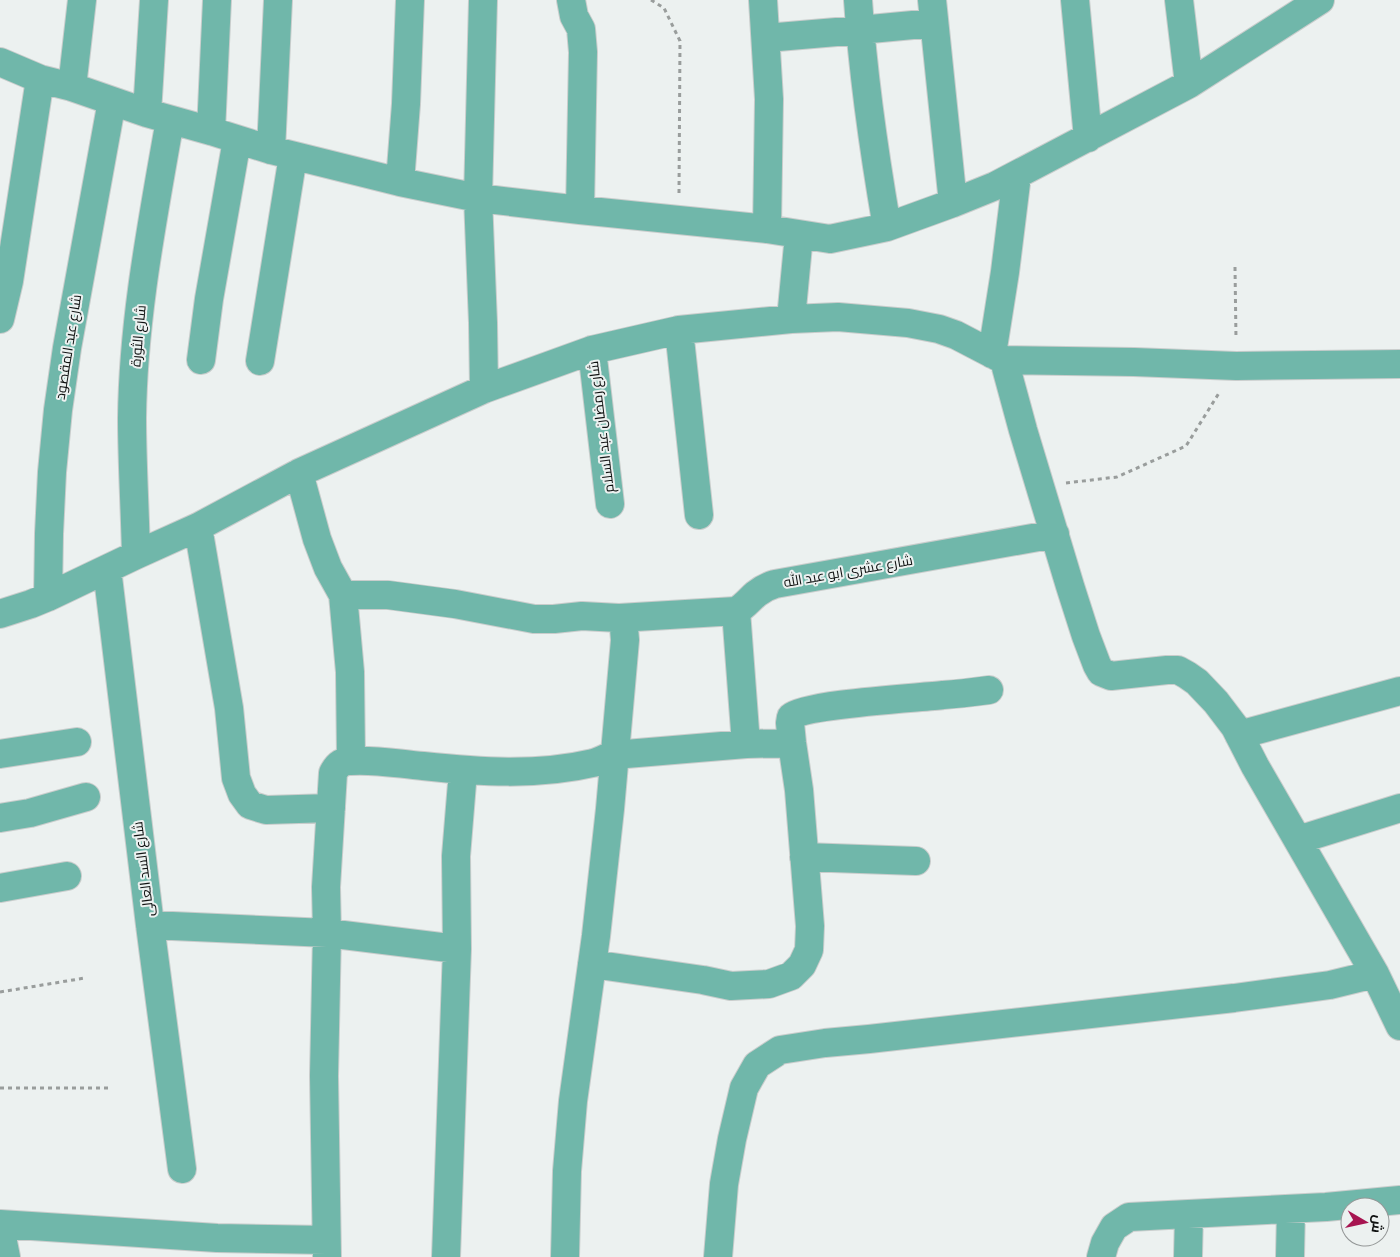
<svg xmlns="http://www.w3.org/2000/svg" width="1400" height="1257" viewBox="0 0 1400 1257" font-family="'IBM Plex Serif',Cairo,serif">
<rect width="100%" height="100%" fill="#ecf1f0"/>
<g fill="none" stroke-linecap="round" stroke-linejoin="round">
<g stroke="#c9cdcc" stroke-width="30">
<path id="minor" d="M483,0L478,198L483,323L484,389
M571,0L574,16L581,29L583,52L580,210
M763,0L769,99L767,229
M858,0C863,76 874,152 887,227
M932,0L953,203
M1075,0L1088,138
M1179,0L1189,84
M766,38L860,30L934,23
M0,62L40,79L72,87L147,113L211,131L271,150L400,182L478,198L580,210L767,229L830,239L887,227L953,203L995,186L1189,84L1320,0
M72,87L82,0
M147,113L154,0
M211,131L217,0
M271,150L278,0
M400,182L406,104L410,0
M0,319L9,281L40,79
M791,319L799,235
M679,330L699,515
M592,350L610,504
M992,354L1005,272L1017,175
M201,360L209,299L237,140
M1004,360L1023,430L1070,586L1086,636L1097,665L1101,672L1111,676L1167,670H1178L1187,675L1197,682L1216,702L1235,727L1255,766L1375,974L1400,1026
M260,361L293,156
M299,473L317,539L328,568L343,595L350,672L351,760
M198,527L229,708L236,778L242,794L250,805L266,810L331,808
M136,555C135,509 132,463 132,418C133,318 153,218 170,120
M107,569L150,925L182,1169
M343,595H388L455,604L534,619H554L582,616L619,618L624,628L625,640L610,809L596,936L573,1101L567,1171L565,1257
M48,597L49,534L52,472L58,410L67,348L112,101
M736,611L746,744
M0,614L31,604L48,597L136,555L198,527L299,473L484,389L592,350L679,330L791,319L838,317L908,323L939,329L956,335L1004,360L1134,362L1236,366L1400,364
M619,618L736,611C744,607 749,600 756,594C762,589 768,586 775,584L1055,534
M1239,735L1400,691
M0,754L77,742
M0,818L30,813L86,797
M1298,840L1400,808
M804,857L916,861
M0,888L67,876
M150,925L327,933L457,949
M592,964L703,980L731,986L769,984L791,976L802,965L809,950L810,926L799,790L792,743L790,723L791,717C805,704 918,698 943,695C958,694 974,692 989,690
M0,1224L217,1238L326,1240
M0,1227L6,1257
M327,1257L324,1076L327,933L326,887L333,773C337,765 342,761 350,761C374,759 399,764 423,766C478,772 538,776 593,763C600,761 607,757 614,755L746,744L792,743
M446,1257L457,949L456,856L463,771
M718,1257L724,1184L732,1139L744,1088L757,1065L780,1050L825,1043L869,1039L1234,998L1330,985L1375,974
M1101,1257L1105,1243L1114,1227L1129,1217L1326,1207L1400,1200
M1188,1257L1189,1214
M1290,1257L1291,1209"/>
</g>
<path stroke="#999d9c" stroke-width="3" stroke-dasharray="4 4" stroke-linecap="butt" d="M651,0L664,8L680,41L679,193
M1235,267L1236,339
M1066,483L1117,477L1186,446L1219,393
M0,992L85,978
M0,1088H109"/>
<use href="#minor" stroke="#70b7aa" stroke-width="28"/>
</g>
<g text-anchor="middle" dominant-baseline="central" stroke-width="4" stroke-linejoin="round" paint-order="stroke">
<g font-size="14" fill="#0f1111" stroke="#ecf1f0">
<text transform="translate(138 336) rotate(-85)">شارع الثورة</text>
<text transform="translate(68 347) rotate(-81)">شارع عبد المقصود</text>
<text transform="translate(601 427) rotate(-97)">شارع رمضان عبد السلام</text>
<text transform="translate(848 571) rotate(-10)">شارع عشرى ابو عبد الله</text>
<text transform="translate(143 869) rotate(-97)">شارع السد العالى</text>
</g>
</g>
<g transform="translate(1365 1222) rotate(99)"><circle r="24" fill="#ecf1f0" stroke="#949797"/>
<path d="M0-4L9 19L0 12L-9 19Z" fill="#a71551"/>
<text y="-8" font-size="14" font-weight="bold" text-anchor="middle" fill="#0f1111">ش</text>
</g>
</svg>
